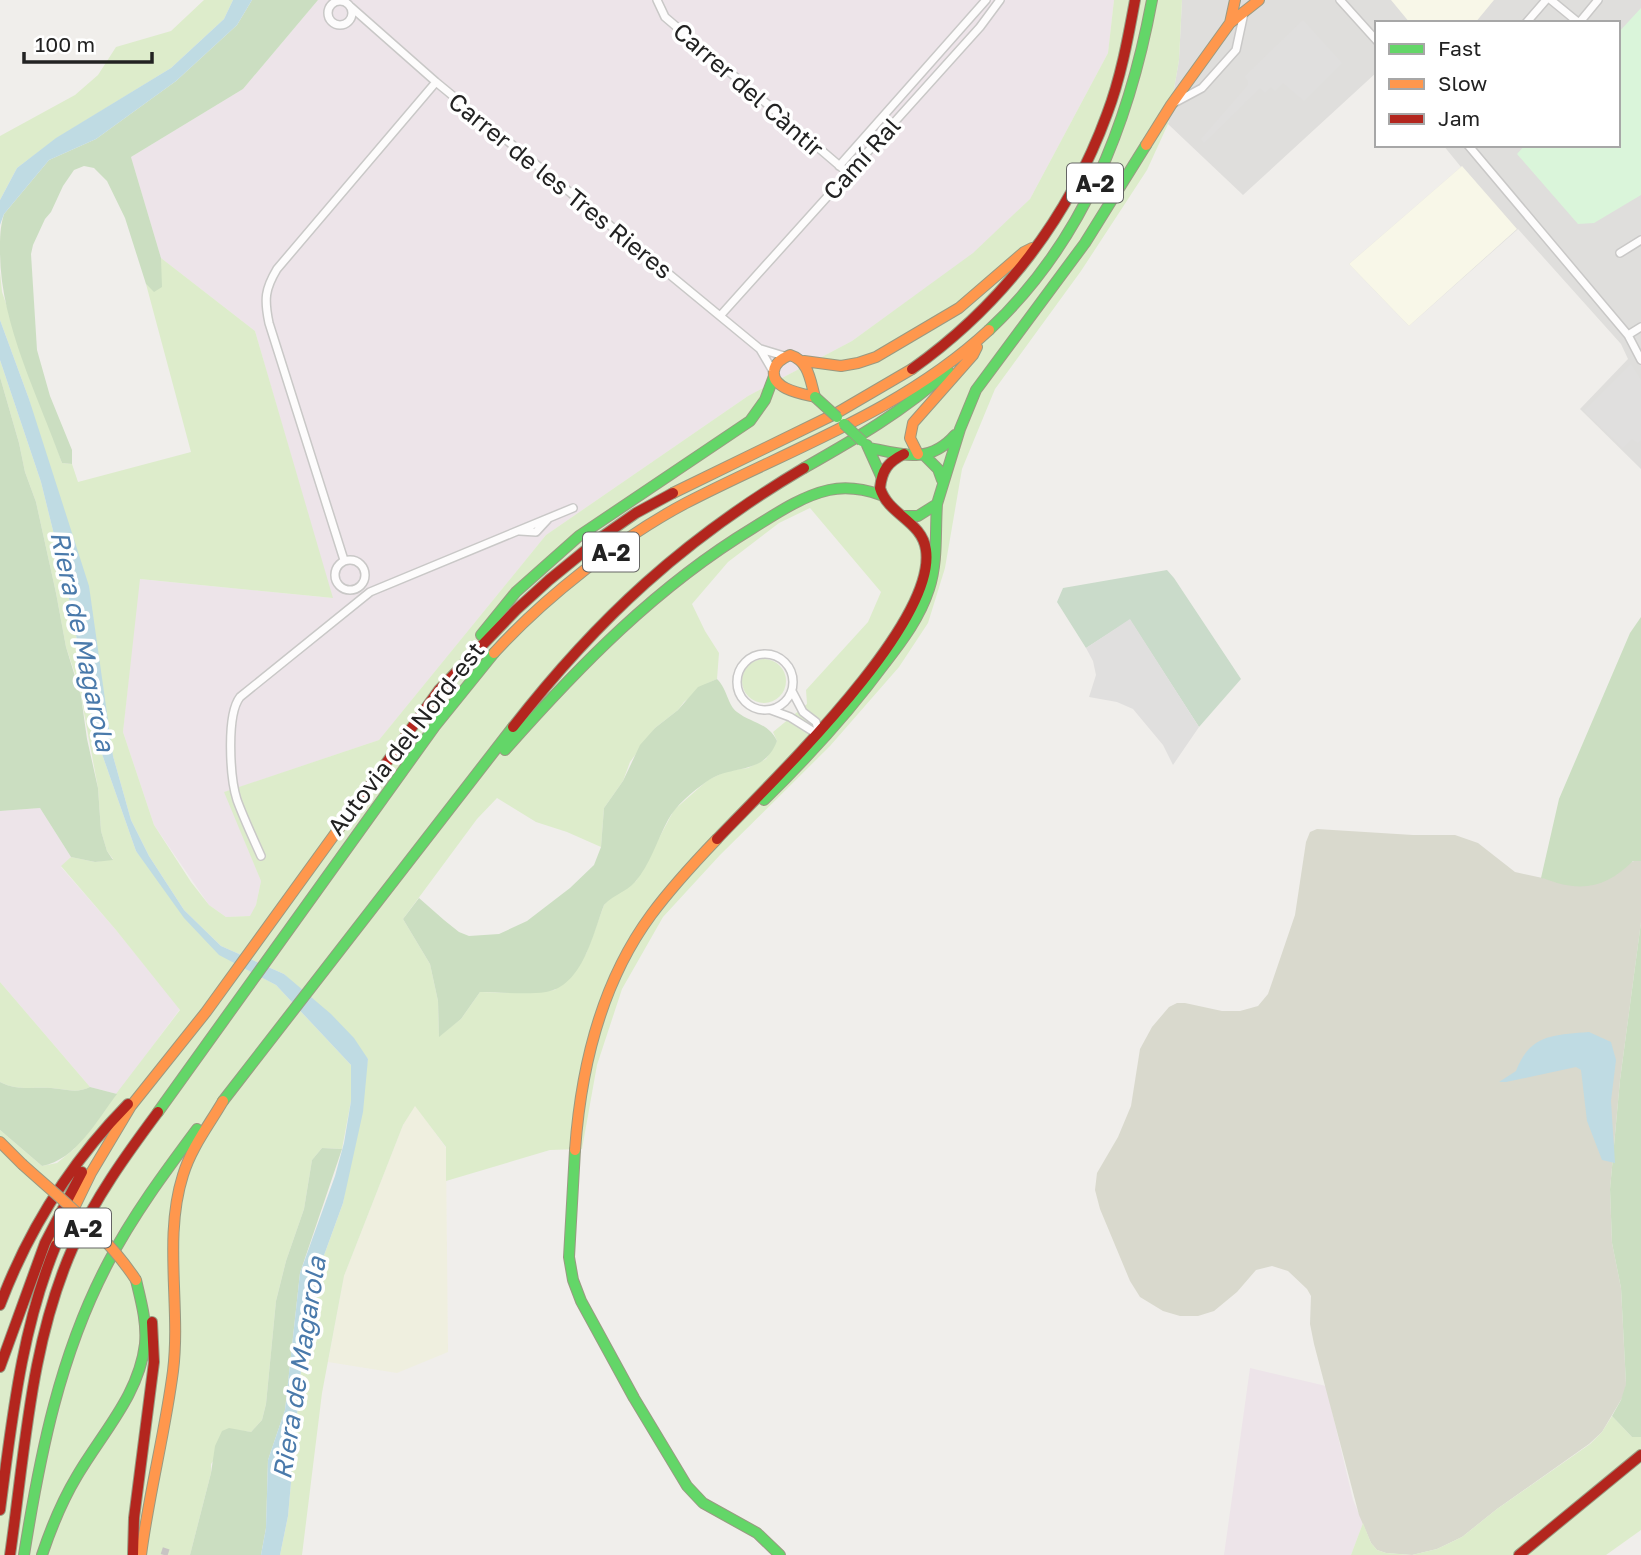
<svg xmlns="http://www.w3.org/2000/svg" width="1641" height="1555" viewBox="0 0 1641 1555" font-family="'Golos Text',sans-serif">
<rect width="100%" height="100%" fill="#f0eeeb"/>
<path fill="#dfdedc" d="M1182,0H1641V469L1580,409L1628,359L1621,344L1518,229L1409,326L1349,264L1461,167L1443,145H1618V23H1377V72L1243,195L1168,124L1179,60Z"/>
<path fill="#ede4e9" d="M318,0H1114L1108,53L1030,199L974,253L852,341L748,396L546,535L379,740L225,792L261,881L256,905L251,916L226,917L209,905L154,825L123,732L139,579L332,598L255,331L161,258L131,157L243,89Z
M40,808L71,857L61,867L116,930L180,1009L117,1094L90,1087L0,982V811Z
M1250,1368L1326,1386L1353,1500L1363,1523L1351,1555H1224Z"/>
<path fill="#f8f7e8" d="M1391,0H1494L1475,23H1410Z
M1462,166L1517,229L1409,326L1349,264Z"/>
<path fill="#d9d9cd" d="M1317,829L1413,835H1455L1478,843L1515,872L1575,885L1634,861H1641V922L1620,1080L1610,1189L1612,1243L1621,1288L1626,1384L1625,1393L1602,1432L1589,1444L1497,1509L1462,1537L1437,1549L1412,1555L1386,1553L1377,1550L1371,1543L1359,1515L1314,1344L1310,1324L1311,1296L1307,1289L1288,1271L1272,1266L1256,1270L1237,1292L1214,1311L1198,1316H1180L1163,1311L1140,1297L1130,1281L1100,1209L1095,1190L1097,1173L1118,1137L1131,1106L1140,1049L1152,1027L1169,1007L1177,1003H1185L1222,1011H1240L1258,1006L1268,994L1295,915L1306,842L1310,832Z"/>
<path fill="#efefdf" d="M415,1105L446,1148L448,1352L397,1373L328,1362L344,1276L403,1125Z"/>
<path fill="#ddeccb" fill-rule="evenodd" d="M204,0H233L224,19L171,68L57,138L17,168L0,200V136L75,95L98,75L116,47L171,31Z
M1114,0H1182L1179,60L1168,124L1147,170L1081,271L995,389L962,469L945,568L928,623L899,667L830,746L720,855L663,917L622,989L597,1065L582,1149L550,1150L446,1181V1147L415,1106L403,1125L344,1276L322,1393L302,1555H280L288,1516L301,1370L323,1258L343,1203L368,1059L284,974L221,946L184,910L149,856L131,820L113,756L29,399L0,320V272L2,292L62,463L72,464L78,482L191,452L146,284L154,291L161,267V258L255,331L333,598L140,579L123,732L154,825L191,882L209,905L226,917L250,916L256,905L261,881L224,792L379,740L546,535L748,396L852,341L973,253L1030,199L1108,53ZM810,508L881,592L868,622L806,690L807,704L773,732L777,741L766,759L748,768L727,771L708,780L674,810L636,881L611,897L604,905L586,954L555,990L518,993L480,992L461,1019L439,1036L438,1001L430,964L403,919L477,819L497,798L536,822L567,832L601,847L604,808L623,781L630,762L655,728L678,710L684,702L708,683L717,679L719,653L705,631L692,604L728,562L779,523Z
M0,360L41,482L66,583L95,734L136,851L219,954L276,985L351,1065V1101L342,1149L322,1148L312,1160L304,1209L286,1261L276,1301L266,1404L262,1420L251,1432L236,1430L211,1464V1473L190,1555H0V1130L42,1166L57,1163L74,1149L180,1010L116,930L61,866L71,857L95,862L113,859L107,851L101,831L98,788L79,686L66,647L56,593L36,502L25,472L19,443L0,377Z
M742 681a22 22 0 1 1 44 0a22 22 0 1 1-44 0Z
M0,982L90,1087C76,1094 66,1089 51,1088C32,1087 18,1091 0,1082Z
M1612,1416L1632,1437H1641V1530L1606,1555H1351L1363,1523L1371,1543L1377,1550L1386,1553L1412,1555L1437,1549L1462,1537L1497,1509L1590,1444L1602,1432Z"/>
<path fill="#cbdec1" d="M252,0H318L243,89L131,157L161,258L162,287L154,292L146,284L125,218L107,181L94,168L84,166L74,170L63,186L51,212L45,219L33,245L31,254L37,350L50,396L72,450V464L62,463C38,395 0,324 0,251C0,238 0,227 4,214L49,160L96,139L176,81L237,25Z
M0,377L19,443L25,472L36,502L56,593L66,647L81,696L87,739L98,788L101,831L107,851L113,860L95,862L71,857L40,808L0,811Z
M1641,617V861H1633C1611,883 1589,892 1557,883C1551,881 1547,879 1541,878L1559,799L1630,633Z
M717,679C728,690 727,704 737,712C751,723 769,723 777,741C763,777 732,763 706,782C692,792 676,805 668,820C657,840 650,865 635,882C626,892 613,895 604,905C593,933 583,986 546,992C525,995 502,992 480,992L461,1019L439,1037L438,1001L430,964L403,919L419,898L444,920L459,932L469,936L499,934L527,921L570,888L594,865L601,847L604,808L623,781L640,745L655,728L678,710L698,687Z
M1641,922V1437H1632L1612,1416L1621,1400L1626,1384L1621,1288L1612,1243L1610,1189L1620,1080Z
M0,1082C18,1091 32,1087 51,1088C66,1089 76,1094 90,1087L117,1094C97,1120 76,1160 42,1166L0,1130Z
M322,1148L342,1149L300,1273L285,1410L268,1460L266,1528L261,1555H190L211,1473L215,1446L222,1431L229,1428L251,1432L262,1420L266,1404L276,1301L286,1261L304,1209L312,1160Z"/>
<path fill="#cadbca" d="M1167,570L1174,578L1241,679L1199,727L1130,620L1086,648L1057,602L1063,588Z"/>
<path fill="#daf5da" d="M1641,8V195L1594,223L1578,224L1517,154L1525,145H1618V33Z"/>
<path fill="#e0dfde" d="M1303,20L1342,63L1304,101L1283,83L1275,91L1271,87L1265,93L1260,88L1204,143L1201,139L1248,85V81L1245,77L1246,75Z
M1631,364L1641,380V440L1638,443L1632,439L1623,448L1584,411Z
M1130,619L1199,727L1173,765L1163,745L1133,709L1117,702L1089,697L1096,675L1093,661L1086,648Z"/>
<path fill="#bfdbe3" d="M233,0H252L237,25L176,81L96,139L49,160L4,214L0,225V200L17,168L56,138L171,68L224,19Z
M0,320L29,399L89,586L113,756L131,820L149,856L184,910L221,946L284,974L331,1014L354,1038L368,1059L363,1112L343,1203L323,1258L301,1370L288,1516L280,1555H261L266,1528L268,1460L285,1410L300,1273L335,1176L344,1143L351,1101V1065L276,985L219,955L184,918L136,851L95,734L66,583L41,482L0,360Z
M1589,1032L1611,1042L1616,1060L1611,1101L1615,1163L1602,1160L1587,1121L1581,1070L1576,1067L1506,1082H1499L1516,1071C1530,1034 1554,1035 1589,1032Z"/>
<g fill="none" stroke-linecap="round" stroke-linejoin="round">
<path stroke="#c7c5c3" stroke-width="7" stroke-dasharray="7 3.5" stroke-linecap="butt" d="M164,1555L167,1546"/>
<g stroke="#c9c8c7" stroke-width="10">
<path id="street" d="M657,0L665,17L848,173
M1340,0L1377,41
M1551,0L1579,23
M328 13a12 12 0 1 1 24 0a12 12 0 1 1-24 0Z
M351,7L436,82L760,349L774,373
M1526,23L1546,0
M1579,23L1598,0
M1174,103L1202,88L1236,50L1244,13
M1468,145L1628,335
M839,166L986,0
M1620,253L1641,240
M720,316L980,27L1000,0
M1641,327L1628,335L1641,360
M761,349L784,356
M520,531L536,532L548,519
M335 575a15 15 0 1 1 30 0a15 15 0 1 1-30 0Z
M344,560L269,323C264,299 265,289 277,269L436,82
M737 682a28 28 0 1 1 56 0a28 28 0 1 1-56 0Z
M792,691L803,712L816,722L819,733
M771,710L790,717L814,732H819
M261,856C253,838 244,819 237,800C230,778 226,715 240,697L370,592L573,508"/>
</g>
<g stroke="#999a82" stroke-width="12">
<path id="fast" d="M989,330C1083,242 1129,124 1152,0
M867,445L881,476
M870,448C903,455 930,464 955,435
M925,456L938,469L942,480
M804,468C855,439 904,411 948,371
M903,516H918L937,504L960,429L976,390L1085,243L1146,145
M481,635L516,592L579,536L750,421L765,400L774,376
M505,750C579,666 657,586 753,528C777,513 802,496 829,490C847,486 864,489 881,495
M764,800C808,757 849,712 885,663C903,640 920,617 929,589C938,562 935,532 937,504
M223,1101L513,727
M158,1112L435,726L494,653
M575,1150L569,1257L573,1280L581,1301L634,1398L687,1486L703,1503L757,1533L780,1555
M24,1555C40,1454 60,1354 108,1263C133,1215 165,1172 197,1129
M42,1555C51,1528 62,1501 77,1476C102,1433 139,1395 145,1344C147,1322 141,1301 136,1280"/>
</g>
<g stroke="#999a82" stroke-width="12">
<path id="slow" d="M1230,23L1235,0
M1146,145L1171,105L1230,23L1259,0
M790,355C809,361 810,380 815,397C803,394 771,389 774,371C775,362 783,358 790,355Z
M804,361L841,366L858,363L876,357L959,308L1024,252L1032,248
M918,454L910,438L913,423L973,355L977,347
M673,493L835,414L912,369
M494,653C544,598 620,538 686,503C790,449 902,411 989,330
M0,1142L22,1164
M575,1150C581,1067 601,983 651,915C671,888 694,863 717,839
M56,1245L91,1173L131,1106L206,1012L345,820
M141,1555C149,1493 165,1433 173,1371C181,1307 163,1238 183,1175C191,1148 209,1125 223,1101"/>
</g>
<g stroke="#999a82" stroke-width="12">
<path id="jam" d="M912,369C1002,305 1069,218 1107,114C1121,77 1128,38 1135,0
M513,727C598,618 684,539 804,468
M345,820L439,690L516,610L549,580L603,536L636,513L673,493
M717,839C769,784 937,625 926,550C922,521 888,515 880,488C882,470 888,462 904,454
M0,1305C29,1228 70,1163 128,1104
M0,1367L45,1243L82,1172
M0,1510C12,1420 21,1330 56,1245
M10,1555C25,1452 30,1344 73,1247C95,1198 126,1155 158,1112
M133,1555L134,1518L154,1362L152,1322
M1519,1555L1641,1455"/>
</g>
<use href="#street" stroke="#fdfcfc" stroke-width="7"/>
<use href="#fast" stroke="#63d668" stroke-width="10"/>
<use href="#slow" stroke="#ff974d" stroke-width="10"/>
<use href="#jam" stroke="#b3261e" stroke-width="10"/>
<g stroke="#999a82" stroke-width="12" stroke-linecap="butt">
<path id="fast-bridge" d="M815,397L837,417
M844,424L862,441"/>
</g>
<g stroke="#999a82" stroke-width="12" stroke-linecap="butt">
<path id="slow-bridge" d="M22,1164C63,1201 106,1234 136,1280"/>
</g>
<use href="#fast-bridge" stroke="#63d668" stroke-width="10"/>
<use href="#slow-bridge" stroke="#ff974d" stroke-width="10"/>
</g>
<g text-anchor="middle" dominant-baseline="central" stroke-width="7" stroke-linejoin="round" paint-order="stroke">
<g fill="#fff" stroke="#646464" stroke-width="2">
<rect x="1067" y="163.5" width="56" height="39" rx="5"/>
<rect x="583" y="532.5" width="56" height="39" rx="5"/>
<rect x="55" y="1208.5" width="56" height="39" rx="5"/>
</g>
<g font-size="23" font-weight="bold" fill="#222">
<text x="1095" y="183">A-2</text>
<text x="611" y="552">A-2</text>
<text x="83" y="1228">A-2</text>
</g>
<g font-size="24" fill="#222" stroke="#fff">
<text transform="translate(749 89) rotate(41)">Carrer del Càntir</text>
<text transform="translate(861 158) rotate(-48)">Camí Ral</text>
<text transform="translate(561 185) rotate(39)">Carrer de les Tres Rieres</text>
<text transform="translate(405 738) rotate(-52)">Autovia del Nord-est</text>
</g>
<g font-size="26" font-style="italic" fill="#4a7aab" stroke="#fff">
<text transform="translate(83 641) rotate(78)">Riera de Magarola</text>
<text transform="translate(299 1368) rotate(-81)">Riera de Magarola</text>
</g>
</g>
<rect x="1375" y="21" width="245" height="126" fill="#ffffff" stroke="#a7a7a7" stroke-width="2"/>
<rect x="1389" y="44" width="35" height="10" fill="#63d668" stroke="#a7a7a7" stroke-width="2"/>
<text x="1438" y="56" font-size="21" fill="#222222">Fast</text>
<rect x="1389" y="79" width="35" height="10" fill="#ff974d" stroke="#a7a7a7" stroke-width="2"/>
<text x="1438" y="91" font-size="21" fill="#222222">Slow</text>
<rect x="1389" y="114" width="35" height="10" fill="#b3261e" stroke="#a7a7a7" stroke-width="2"/>
<text x="1438" y="126" font-size="21" fill="#222222">Jam</text>
<path d="M24 52v10h128v-10" fill="none" stroke="#222222" stroke-width="3.5"/>
<text x="35" y="52" font-size="21" fill="#222222" stroke="#ffffff" stroke-width="5" paint-order="stroke">100 m</text>
</svg>
